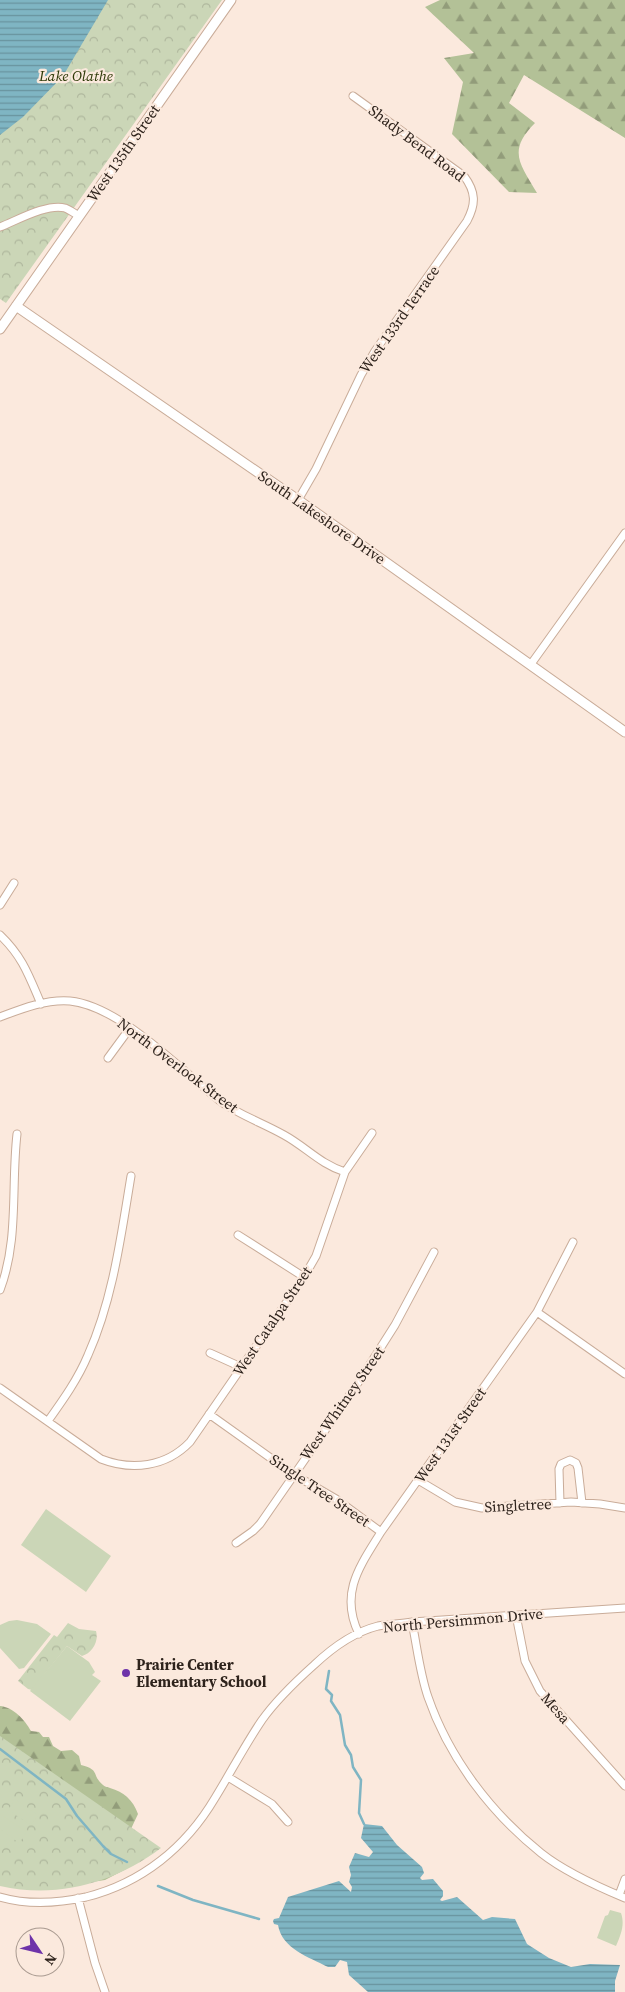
<svg xmlns="http://www.w3.org/2000/svg" width="625" height="1992" viewBox="0 0 625 1992" font-family="'Source Serif 4',serif">
<defs>
<pattern id="forest-firs" width="22" height="20" patternUnits="userSpaceOnUse" patternTransform="scale(1.25)"><rect width="22" height="20" fill="#b3c197"/><path d="M5 1l3.5 6h-7zM16 11l3.5 6h-7z" fill="#929c7a"/></pattern>
<pattern id="park-crowns" width="20" height="18" patternUnits="userSpaceOnUse" patternTransform="scale(1.25)"><rect width="20" height="18" fill="#cbd6b7"/><path d="M2 6a3 3 0 1 1 6 0M12 15a3 3 0 1 1 6 0" fill="none" stroke="#afb79d"/></pattern>
<pattern id="water-rules" width="6" height="5" patternUnits="userSpaceOnUse" patternTransform="scale(1.25)"><rect width="6" height="5" fill="#7fb5c3"/><path d="M0 2.5h6" fill="none" stroke="#68939e"/></pattern>
</defs>
<rect width="100%" height="100%" fill="#fbe9dd"/>
<path fill="url(#forest-firs)" d="M440,0H625V138L524,75L509,103L535,123C507,151 520,164 537,193L509,192L452,134L463,82L444,58L474,53L425,7Z
M0,1706C13,1707 25,1720 31,1731L39,1732L43,1737H49L53,1746L61,1751L72,1750L79,1756L81,1765C101,1770 91,1775 103,1785C107,1788 106,1786 110,1788C124,1792 133,1800 138,1814L130,1831L126,1869L105,1880L92,1882L0,1786Z"/>
<path fill="url(#park-crowns)" d="M0,0H222L6,303L0,299Z
M68,1623L79,1629L96,1631C99,1642 92,1653 82,1656L67,1646L32,1690L28,1689L18,1681L54,1635L57,1637Z
M0,1736L161,1848C114,1883 58,1899 0,1886Z"/>
<path fill="#cbd6b7" d="M46,1509L111,1556L86,1592L21,1545Z
M17,1620L37,1624L51,1634L24,1668L19,1669L0,1648V1625L9,1621Z
M67,1646L89,1662L95,1672L92,1675L101,1681L70,1721L30,1691Z
M15,1799L38,1815L31,1825L8,1810Z
M3,1816L27,1832L19,1843L0,1829V1821Z
M610,1910L621,1913C625,1925 621,1934 616,1946L597,1938L605,1916L608,1915Z"/>
<path fill="url(#water-rules)" d="M0,0H108L63,76L23,117L0,135Z
M364,1824L382,1826L397,1845L422,1867L424,1873L420,1878L422,1880L433,1879L443,1891V1896L440,1900L442,1901L457,1897L483,1920L492,1917L515,1919L527,1944L549,1958L571,1967L590,1964L620,1965L615,1981V1992H368L349,1975L347,1962L340,1960L335,1967H328C309,1957 282,1949 278,1925L274,1924L273,1921L274,1919L279,1918L288,1897L339,1881L351,1892L352,1887L349,1882L351,1875L349,1867L355,1853L369,1857L373,1852L361,1838Z"/>
<g fill="none" stroke-linecap="round" stroke-linejoin="round">
<path stroke="#7fb5c3" stroke-width="2.5" d="M329,1671L326,1689L332,1695L331,1701L340,1715L345,1745L351,1755L353,1767L361,1780L359,1813L364,1824
M0,1749L66,1799L77,1816L103,1846L111,1854L127,1862
M158,1886L193,1900L259,1919"/>
<g stroke="#c9ac99" stroke-width="9">
<path id="minor" d="M0,227C16,221 47,203 65,208C70,210 74,213 79,216
M298,500L316,469L361,375L375,351L467,221C476,204 476,192 464,176L353,96
M531,664L625,533
M0,905L14,883
M0,935C23,957 29,976 41,1004
M0,1017C21,1009 46,999 70,1001C120,1006 181,1070 220,1101C239,1115 263,1123 284,1135C306,1147 320,1164 345,1172
M108,1058L130,1028
M238,1235L304,1277
M0,1290C19,1240 11,1186 17,1134
M537,1312L625,1374
M210,1353L241,1367
M0,1388L101,1459C132,1471 166,1467 190,1442L304,1277L316,1256L345,1172L372,1133
M209,1414L293,1474L336,1499L381,1532
M48,1421C63,1400 78,1379 88,1355C113,1299 121,1236 131,1176
M418,1480L455,1502L482,1508L571,1502L600,1504L625,1508
M560,1503L559,1469L561,1464L570,1460L576,1463L578,1468L582,1503
M236,1543L253,1531L260,1524L362,1377L395,1325L434,1252
M516,1615L525,1661L540,1691L625,1786
M412,1622C417,1647 420,1674 428,1697C449,1758 491,1813 541,1853C565,1872 596,1886 625,1898
M359,1634C339,1593 360,1566 381,1532L537,1312L573,1242
M228,1777L272,1804L288,1822
M619,1895L625,1879
M0,1897C28,1905 59,1903 86,1897C142,1883 186,1847 215,1798C231,1772 245,1745 262,1720C277,1699 295,1682 314,1665C332,1648 354,1632 378,1626C389,1624 401,1624 412,1622L625,1608
M78,1898L95,1963L105,1992"/>
</g>
<g stroke="#c9ac99" stroke-width="11">
<path id="tertiary" d="M16,306L298,500L625,732
M0,329L231,0"/>
</g>
<use href="#minor" stroke="#fff" stroke-width="7"/>
<use href="#tertiary" stroke="#fff" stroke-width="9"/>
</g>
<circle fill="#6e33a9" stroke="#fbe9dd" stroke-width="2" cx="126" cy="1673" r="5"/>
<g text-anchor="middle" dominant-baseline="central" stroke-width="4.5" stroke-linejoin="round" paint-order="stroke">
<g font-size="15" font-style="italic" fill="#2c3806" stroke="#fbe9dd">
<text x="76" y="75">Lake Olathe</text>
</g>
<g font-size="15" fill="#2e231c" stroke="#fbe9dd">
<text transform="translate(417 143) rotate(37)">Shady Bend Road</text>
<text transform="translate(123 153) rotate(-55)">West 135th Street</text>
<text transform="translate(399 319) rotate(-55)">West 133rd Terrace</text>
<text transform="translate(322 517) rotate(35)">South Lakeshore Drive</text>
<text transform="translate(178 1065) rotate(37)">North Overlook Street</text>
<text transform="translate(272 1321) rotate(-56)">West Catalpa Street</text>
<text transform="translate(342 1403) rotate(-55)">West Whitney Street</text>
<text transform="translate(450 1435) rotate(-55)">West 131st Street</text>
<text transform="translate(320 1490) rotate(34)">Single Tree Street</text>
<text transform="translate(518 1505) rotate(-3)">Singletree</text>
<text transform="translate(463 1620) rotate(-5)">North Persimmon Drive</text>
<text transform="translate(556 1708) rotate(49)">Mesa</text>
</g>
<g font-size="15" font-weight="bold" fill="#2e231c" stroke="#fbe9dd" text-anchor="start">
<text x="136" y="1664">Prairie Center<tspan x="136" dy="17">Elementary School</tspan></text>
</g>
</g>
<g transform="translate(40 1952) rotate(125)"><circle r="24" fill="#fbe9dd" stroke="#a99a90"/>
<path d="M0-4L9 19L0 12L-9 19Z" fill="#6e33a9"/>
<text y="-8" font-size="14" font-weight="bold" text-anchor="middle" fill="#2e231c">N</text>
</g>
</svg>
